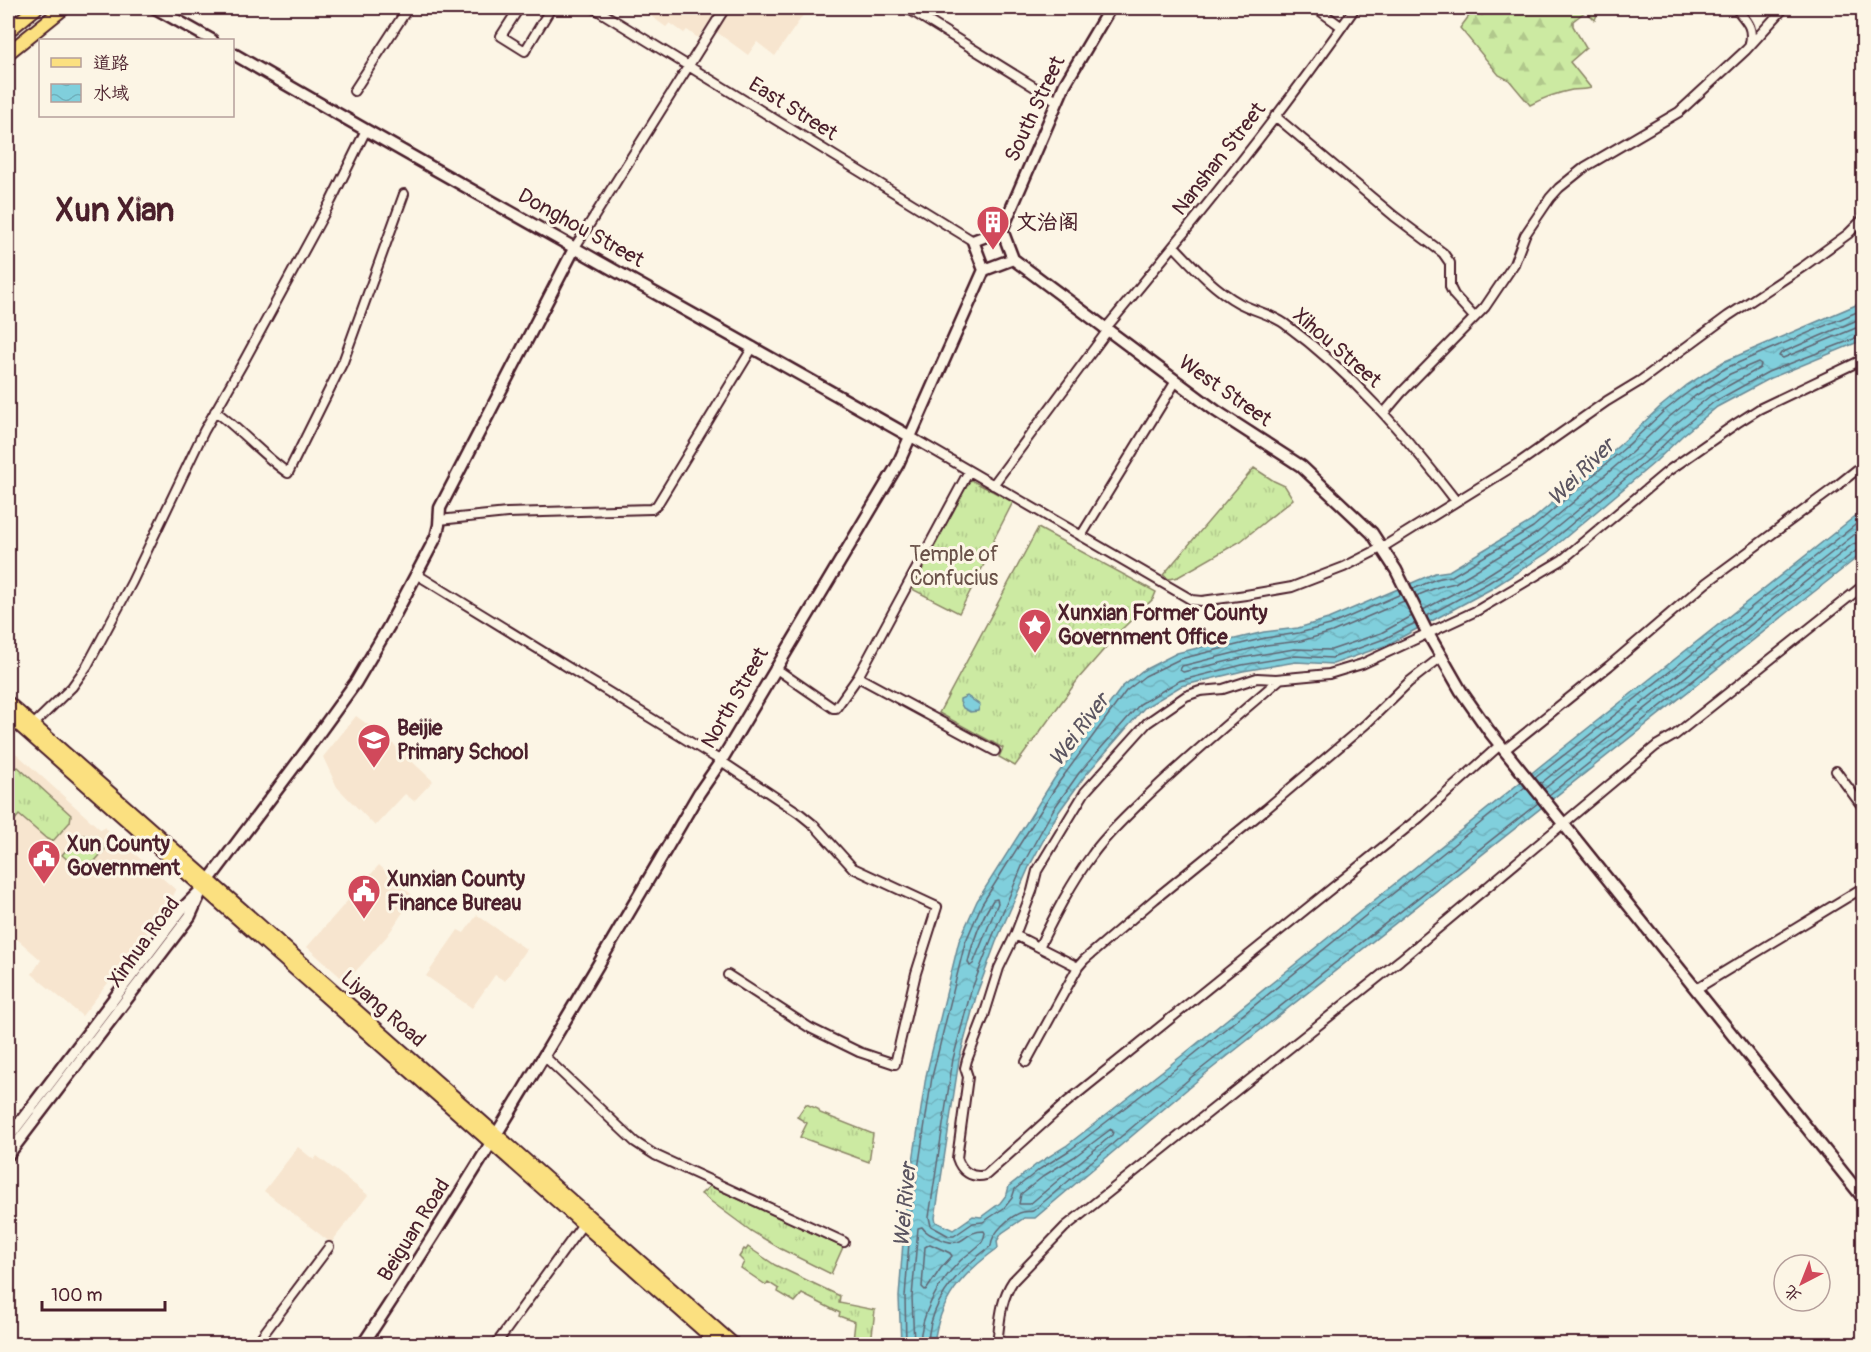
<svg xmlns="http://www.w3.org/2000/svg" width="1871" height="1352" viewBox="0 0 1871 1352" font-family="Pangolin,'LXGW WenKai TC',sans-serif">
<defs>
<pattern id="grass-tufts" width="24" height="20" patternUnits="userSpaceOnUse" patternTransform="scale(1.5)"><rect width="24" height="20" fill="#cceaa2"/><path d="M3 7l-1-3M5 7V3M7 7l1-3M15 17l-1-3M17 17v-4M19 17l1-3" fill="none" stroke="#b1c88c"/></pattern>
<pattern id="forest-firs" width="22" height="20" patternUnits="userSpaceOnUse" patternTransform="scale(1.5)"><rect width="22" height="20" fill="#cceaa2"/><path d="M5 1l3.5 6h-7zM16 11l3.5 6h-7z" fill="#b1c88c"/></pattern>
<pattern id="water-waves" width="16" height="10" patternUnits="userSpaceOnUse" patternTransform="scale(1.5)"><rect width="16" height="10" fill="#80cfdc"/><path d="M0 5q4-4 8 0t8 0" fill="none" stroke="#70b1bd"/></pattern>
</defs>
<rect width="100%" height="100%" fill="#fcf5e5"/>
<filter id="ink" filterUnits="userSpaceOnUse"><feTurbulence type="fractalNoise" baseFrequency=".0167" numOctaves="2"/><feDisplacementMap in="SourceGraphic" scale="12" xChannelSelector="R" yChannelSelector="G"/><feConvolveMatrix kernelMatrix="1 2 1 2 8 2 1 2 1" color-interpolation-filters="sRGB"/></filter>
<g filter="url(#ink)">
<path fill="#f7e5cf" d="M654,8H815L813,11L808,8L775,56L757,42L748,55L707,25L698,38L687,30L684,33L670,23L666,27L648,14Z
M356,716L390,741L433,781L414,801L405,794L375,826L337,787L323,757Z
M8,746L101,830L104,827L176,890L167,908L82,1016L32,974L41,960L8,931Z
M379,865L412,895L405,903L407,906L388,935L346,982L307,947Z
M477,915L526,949L505,981L495,975L472,1008L426,976L458,930L464,933Z
M298,1147L314,1160L317,1156L368,1195L331,1243L264,1191Z"/>
<path fill="url(#grass-tufts)" stroke="#8b8466" stroke-width="1.5" d="M1254,468L1274,481L1285,486L1293,499L1241,541L1178,577L1169,579L1163,575Z
M969,479L1013,502L993,541L995,543L959,613L912,589Z
M1038,528L1156,592L1153,599L1121,630L1079,678L1015,766L999,757L1003,748L939,713Z
M18,767L71,815L70,822L53,841L47,839L19,815L8,828V775L13,769Z
M79,835L95,836L106,848L84,874L62,855Z
M806,1104L818,1109L820,1113L873,1134L869,1162L800,1137L807,1123L797,1117Z
M710,1186L843,1247L831,1274L781,1249L751,1231L701,1194Z
M748,1247L775,1265L840,1296L839,1303L875,1310L871,1343L853,1341L855,1322L839,1316L840,1313L802,1294L795,1302L778,1292L779,1289L768,1282L766,1285L741,1268L744,1262L739,1257L744,1249L746,1250Z"/>
<path fill="url(#forest-firs)" stroke="#8b8466" stroke-width="1.5" d="M1475,8L1482,15L1491,8H1597L1598,12L1595,20L1586,11L1573,21V26L1586,48L1570,62L1591,88C1585,90 1579,89 1572,90C1557,93 1543,98 1530,105L1509,80L1499,75L1460,28Z"/>
<path fill="url(#water-waves)" stroke="#6a8995" stroke-width="1.5" d="M1863,302V340L1771,378L1717,407L1683,435L1654,463L1547,553L1491,589L1387,645L1333,664L1296,662L1243,671L1181,686L1144,708L1084,777L1058,813L1029,867L996,942L977,993L959,1060L935,1218L936,1222L953,1230L973,1216L981,1217L1000,1203L1007,1194L1009,1186L1037,1164L1066,1146L1184,1054L1554,755L1863,510V553L1205,1074L1035,1218H1024L1002,1233L997,1241L998,1248C963,1273 939,1300 934,1344H901L899,1297L905,1214L926,1076L959,941L977,901L1054,779L1122,687L1142,671L1177,653L1264,632L1298,628L1328,619L1435,573L1449,571L1530,522L1622,443L1660,407L1687,385L1723,362Z
M967,696L980,705L978,711L970,712L963,708L960,702V699Z"/>
<g fill="none" stroke-linecap="round" stroke-linejoin="round">
<path stroke="#606572" stroke-width="1.5" d="M1864,317L1781,353L1779,356L1783,358L1856,328L1864,327
M1413,589L1436,579L1452,576L1533,527L1626,447L1664,411L1691,390L1726,368L1864,309
M1416,596L1438,587L1455,583L1537,533L1631,453L1669,417L1695,396L1730,374L1758,362L1761,364L1760,368L1710,396L1694,409L1674,425L1645,453L1589,501L1539,542L1484,577L1423,610
M1404,601L1332,632L1301,641L1266,645L1182,666L1180,670L1183,672L1241,658L1294,649L1331,650L1381,633L1412,616
M1427,616L1488,583L1543,548L1650,458L1679,430L1714,402L1768,372L1864,335
M1415,623L1384,639L1332,658L1295,656L1242,665L1179,681L1140,704L1079,773L1053,810L1023,864L991,940L971,991L953,1059L929,1217L931,1226L949,1236H954L973,1223L983,1222L1004,1208L1012,1198L1015,1189L1040,1169L1070,1150L1188,1059L1525,787
M1535,778L1864,518
M1540,784L1864,527
M1544,789L1853,544L1864,541
M1549,795L1857,550L1864,549
M997,899L998,903L973,964L970,966L968,962C973,940 981,919 993,900Z
M1111,1129L1113,1132L1112,1135L1030,1204H1019L1021,1194L1045,1175L1074,1157Z
M930,1244L950,1253L952,1256L941,1268L927,1289L925,1290L922,1287L925,1247Z
M906,1344L905,1297L911,1215L932,1077L965,943L982,904L1059,782L1126,691L1145,676L1180,659L1265,638L1299,633L1330,625L1401,594
M914,1344L912,1297L918,1228L922,1227C926,1233 931,1235 938,1238C966,1251 961,1231 984,1231L985,1233C984,1236 984,1240 982,1242C980,1246 965,1256 960,1261C938,1283 921,1313 920,1344
M928,1344C929,1302 958,1270 991,1246C991,1233 1011,1215 1023,1212C1026,1211 1030,1212 1033,1211L1201,1069L1538,803"/>
<g stroke="#4a1f2b" stroke-width="12">
<path id="street" d="M519,8L501,36L525,51L551,8
M594,8L973,241
M907,8L1057,101
M1316,8L1342,27
M1736,8C1745,20 1754,26 1750,43
M354,91L408,8
M1275,116L1394,216L1443,253L1450,263V287L1454,295L1474,317
M1174,246C1194,267 1214,289 1239,303C1254,311 1271,314 1285,324C1352,373 1406,436 1456,501
M575,247L725,8
M1106,328C1192,224 1278,119 1355,8
M215,411C241,430 262,455 288,473L343,362L404,194
M1384,413L1401,393L1485,307L1514,264L1525,235L1550,198L1559,188L1585,167L1679,112L1746,50L1784,8
M911,437L1192,600L1202,601L1246,595L1292,587L1344,567L1383,547L1520,462L1607,401L1640,381L1728,316L1804,266L1848,234L1864,218
M993,485L1108,330
M439,520L507,513L652,509L657,505L753,347
M1081,536L1176,381
M416,574L721,761L799,813L815,826L853,868L937,907L916,973L895,1064L859,1052L810,1028L728,975
M775,668L833,708H836L858,677L995,751
M858,677L969,471
M33,725L72,687L87,666L132,582L204,431L244,361L331,201L366,130
M1500,745L1419,818L1067,1102L986,1175C972,1179 961,1171 957,1158L968,1077L965,1068L967,1060L984,1016L999,968L1015,935L1032,891L1037,871L1085,792L1147,723L1186,696L1200,691L1223,689L1257,678L1276,679L1329,674L1362,664L1478,610L1562,560L1668,471L1737,423L1759,409L1864,359
M1507,748L1609,666L1706,583L1834,488L1864,464
M1836,771L1864,809
M1015,935L1078,967
M1039,947C1055,915 1071,883 1092,855C1106,835 1125,818 1142,801C1186,758 1234,719 1280,679
M1696,989L1864,887
M544,1056L635,1142L655,1155L844,1242
M1026,1062L1078,967L1084,960L1155,899L1266,809L1366,724L1409,682L1441,657
M256,1344L329,1247
M496,1344L583,1224
M997,1344C1000,1322 1000,1300 1013,1281L1065,1227L1400,960L1656,746L1675,735L1864,585"/>
</g>
<g stroke="#4a1f2b" stroke-width="15">
<path id="secondary" d="M155,8L212,40
M232,53C457,184 685,309 911,437
M1002,230L1065,84L1110,8
M1002,230L1013,259L984,270L973,241Z
M1013,259L1216,411L1301,466L1372,533L1396,570L1426,630L1461,691L1489,731L1864,1199
M8,1138L182,909L203,888L309,747L356,682L389,626L436,537L439,525L440,508L575,247
M8,1155L190,916L199,896
M363,1344C482,1165 590,979 699,793L721,761L898,464L984,270
M1249,1344H1250"/>
</g>
<g stroke="#4a1f2b" stroke-width="16">
<path id="primary" d="M8,31L36,8
M8,53L64,8
M8,703L733,1344
M8,715L719,1344"/>
</g>
<use href="#street" stroke="#fcf5e5" stroke-width="8"/>
<use href="#secondary" stroke="#fcf5e5" stroke-width="10"/>
<use href="#primary" stroke="#fbe080" stroke-width="12"/>
</g>
</g>
<defs>
<g id="building-pin" transform="scale(1.725)"><path d="M0 17L-7.5 6A9.5 9.5 0 1 1 7.5 6Z" fill="#d1495b" stroke="#fcf5e5"/><path d="M-4-6H4V6H1V3H-1V6H-4ZM-2.5-4.3h1.7v1.8h-1.7ZM.8-4.3h1.7v1.8H.8ZM-2.5-1h1.7V.8h-1.7ZM.8-1h1.7V.8H.8Z" fill="#fff"/></g>
<g id="sight-pin" transform="scale(1.725)"><path d="M0 17L-7.5 6A9.5 9.5 0 1 1 7.5 6Z" fill="#d1495b" stroke="#fcf5e5"/><path d="M0-6L1.8-2.2L6-1.7L2.9 1.2L3.7 5.4L0 3.3L-3.7 5.4L-2.9 1.2L-6-1.7L-1.8-2.2Z" fill="#fff"/></g>
<g id="school-pin" transform="scale(1.725)"><path d="M0 17L-7.5 6A9.5 9.5 0 1 1 7.5 6Z" fill="#d1495b" stroke="#fcf5e5"/><path d="M0-5L7-2L0 1L-7-2ZM-4 1L0 2.5L4 1V4Q0 6-4 4Z" fill="#fff"/></g>
<g id="civic-pin" transform="scale(1.725)"><path d="M0 17L-7.5 6A9.5 9.5 0 1 1 7.5 6Z" fill="#d1495b" stroke="#fcf5e5"/><path d="M-.6-6.5H3V-4.5H.6V-3L4-1V1h2V6H-6V1h2V-1L-.6-3ZM-1.2 2.5V6h2.4V2.5Z" fill="#fff"/></g>
</defs>
<g fill-rule="evenodd">
<use href="#building-pin" x="993" y="222"/>
<use href="#sight-pin" x="1035" y="625"/>
<use href="#school-pin" x="374" y="740"/>
<use href="#civic-pin" x="44" y="856"/>
<use href="#civic-pin" x="364" y="891"/>
</g>
<g text-anchor="middle" dominant-baseline="central" stroke-width="6" stroke-linejoin="round" paint-order="stroke">
<g font-size="21" fill="#4a1f2b" stroke="#fcf5e5">
<text transform="translate(793 109) rotate(32)">East Street</text>
<text transform="translate(1035 109) rotate(-65)">South Street</text>
<text transform="translate(1219 159) rotate(-52)">Nanshan Street</text>
<text transform="translate(581 228) rotate(29)">Donghou Street</text>
<text transform="translate(1337 348) rotate(41)">Xihou Street</text>
<text transform="translate(1225 391) rotate(35)">West Street</text>
<text transform="translate(735 698) rotate(-60)">North Street</text>
<text transform="translate(144 942) rotate(-54)">Xinhua Road</text>
<text transform="translate(383 1009) rotate(41)">Liyang Road</text>
<text transform="translate(414 1230) rotate(-58)">Beiguan Road</text>
</g>
<g font-size="21" font-weight="bold" fill="#4a1f2b" stroke="#fcf5e5" text-anchor="start">
<text x="1016" y="222">文治阁</text>
<text x="1058" y="613">Xunxian Former County<tspan x="1058" dy="24">Government Office</tspan></text>
<text x="397" y="728">Beijie<tspan x="397" dy="24">Primary School</tspan></text>
<text x="67" y="844">Xun County<tspan x="67" dy="24">Government</tspan></text>
<text x="387" y="879">Xunxian County<tspan x="387" dy="24">Finance Bureau</tspan></text>
</g>
<g font-size="21" fill="#6a5249" stroke="#fcf5e5">
<text x="954" y="554">Temple of<tspan x="954" dy="24">Confucius</tspan></text>
</g>
<g font-size="22" font-style="italic" fill="#5a5460" stroke="#fcf5e5">
<text transform="translate(1581 472) rotate(-45)">Wei River</text>
<text transform="translate(1079 730) rotate(-53)">Wei River</text>
<text transform="translate(905 1205) rotate(-85)">Wei River</text>
</g>
<g font-size="33" font-weight="bold" fill="#4a1f2b" stroke="#fcf5e5">
<text x="115" y="210">Xun Xian</text>
</g>
</g>
<rect width="1871" height="1352" fill="none" stroke="#fcf5e5" stroke-width="30"/>
<rect x="15" y="15" width="1841" height="1322" fill="none" stroke="#4a1f2b" stroke-width="2" filter="url(#ink)"/>
<rect x="39" y="39" width="195" height="78" fill="#fcf5e5" stroke="#b59f9b" stroke-width="1.5"/>
<rect x="51" y="58" width="30" height="9" fill="#fbe080" stroke="#b59f9b" stroke-width="1.5"/>
<text x="93" y="69" font-size="18" fill="#4a1f2b">道路</text>
<rect x="51" y="84" width="30" height="18" fill="url(#water-waves)" stroke="#b59f9b" stroke-width="1.5"/>
<text x="93" y="99" font-size="18" fill="#4a1f2b">水域</text>
<g transform="translate(1802 1283) rotate(222)"><circle r="28" fill="#fcf5e5" stroke="#b59f9b" stroke-width="1.5"/>
<path d="M0-4.5L10 22L0 15L-10 22Z" fill="#d1495b"/>
<text y="-9" font-size="16" font-weight="bold" text-anchor="middle" fill="#4a1f2b">北</text>
</g>
<path d="M42 1301v9h123v-9" fill="none" stroke="#4a1f2b" stroke-width="3"/>
<text x="51" y="1301" font-size="18" fill="#4a1f2b" stroke="#fcf5e5" stroke-width="4.5" paint-order="stroke">100 m</text>
</svg>
